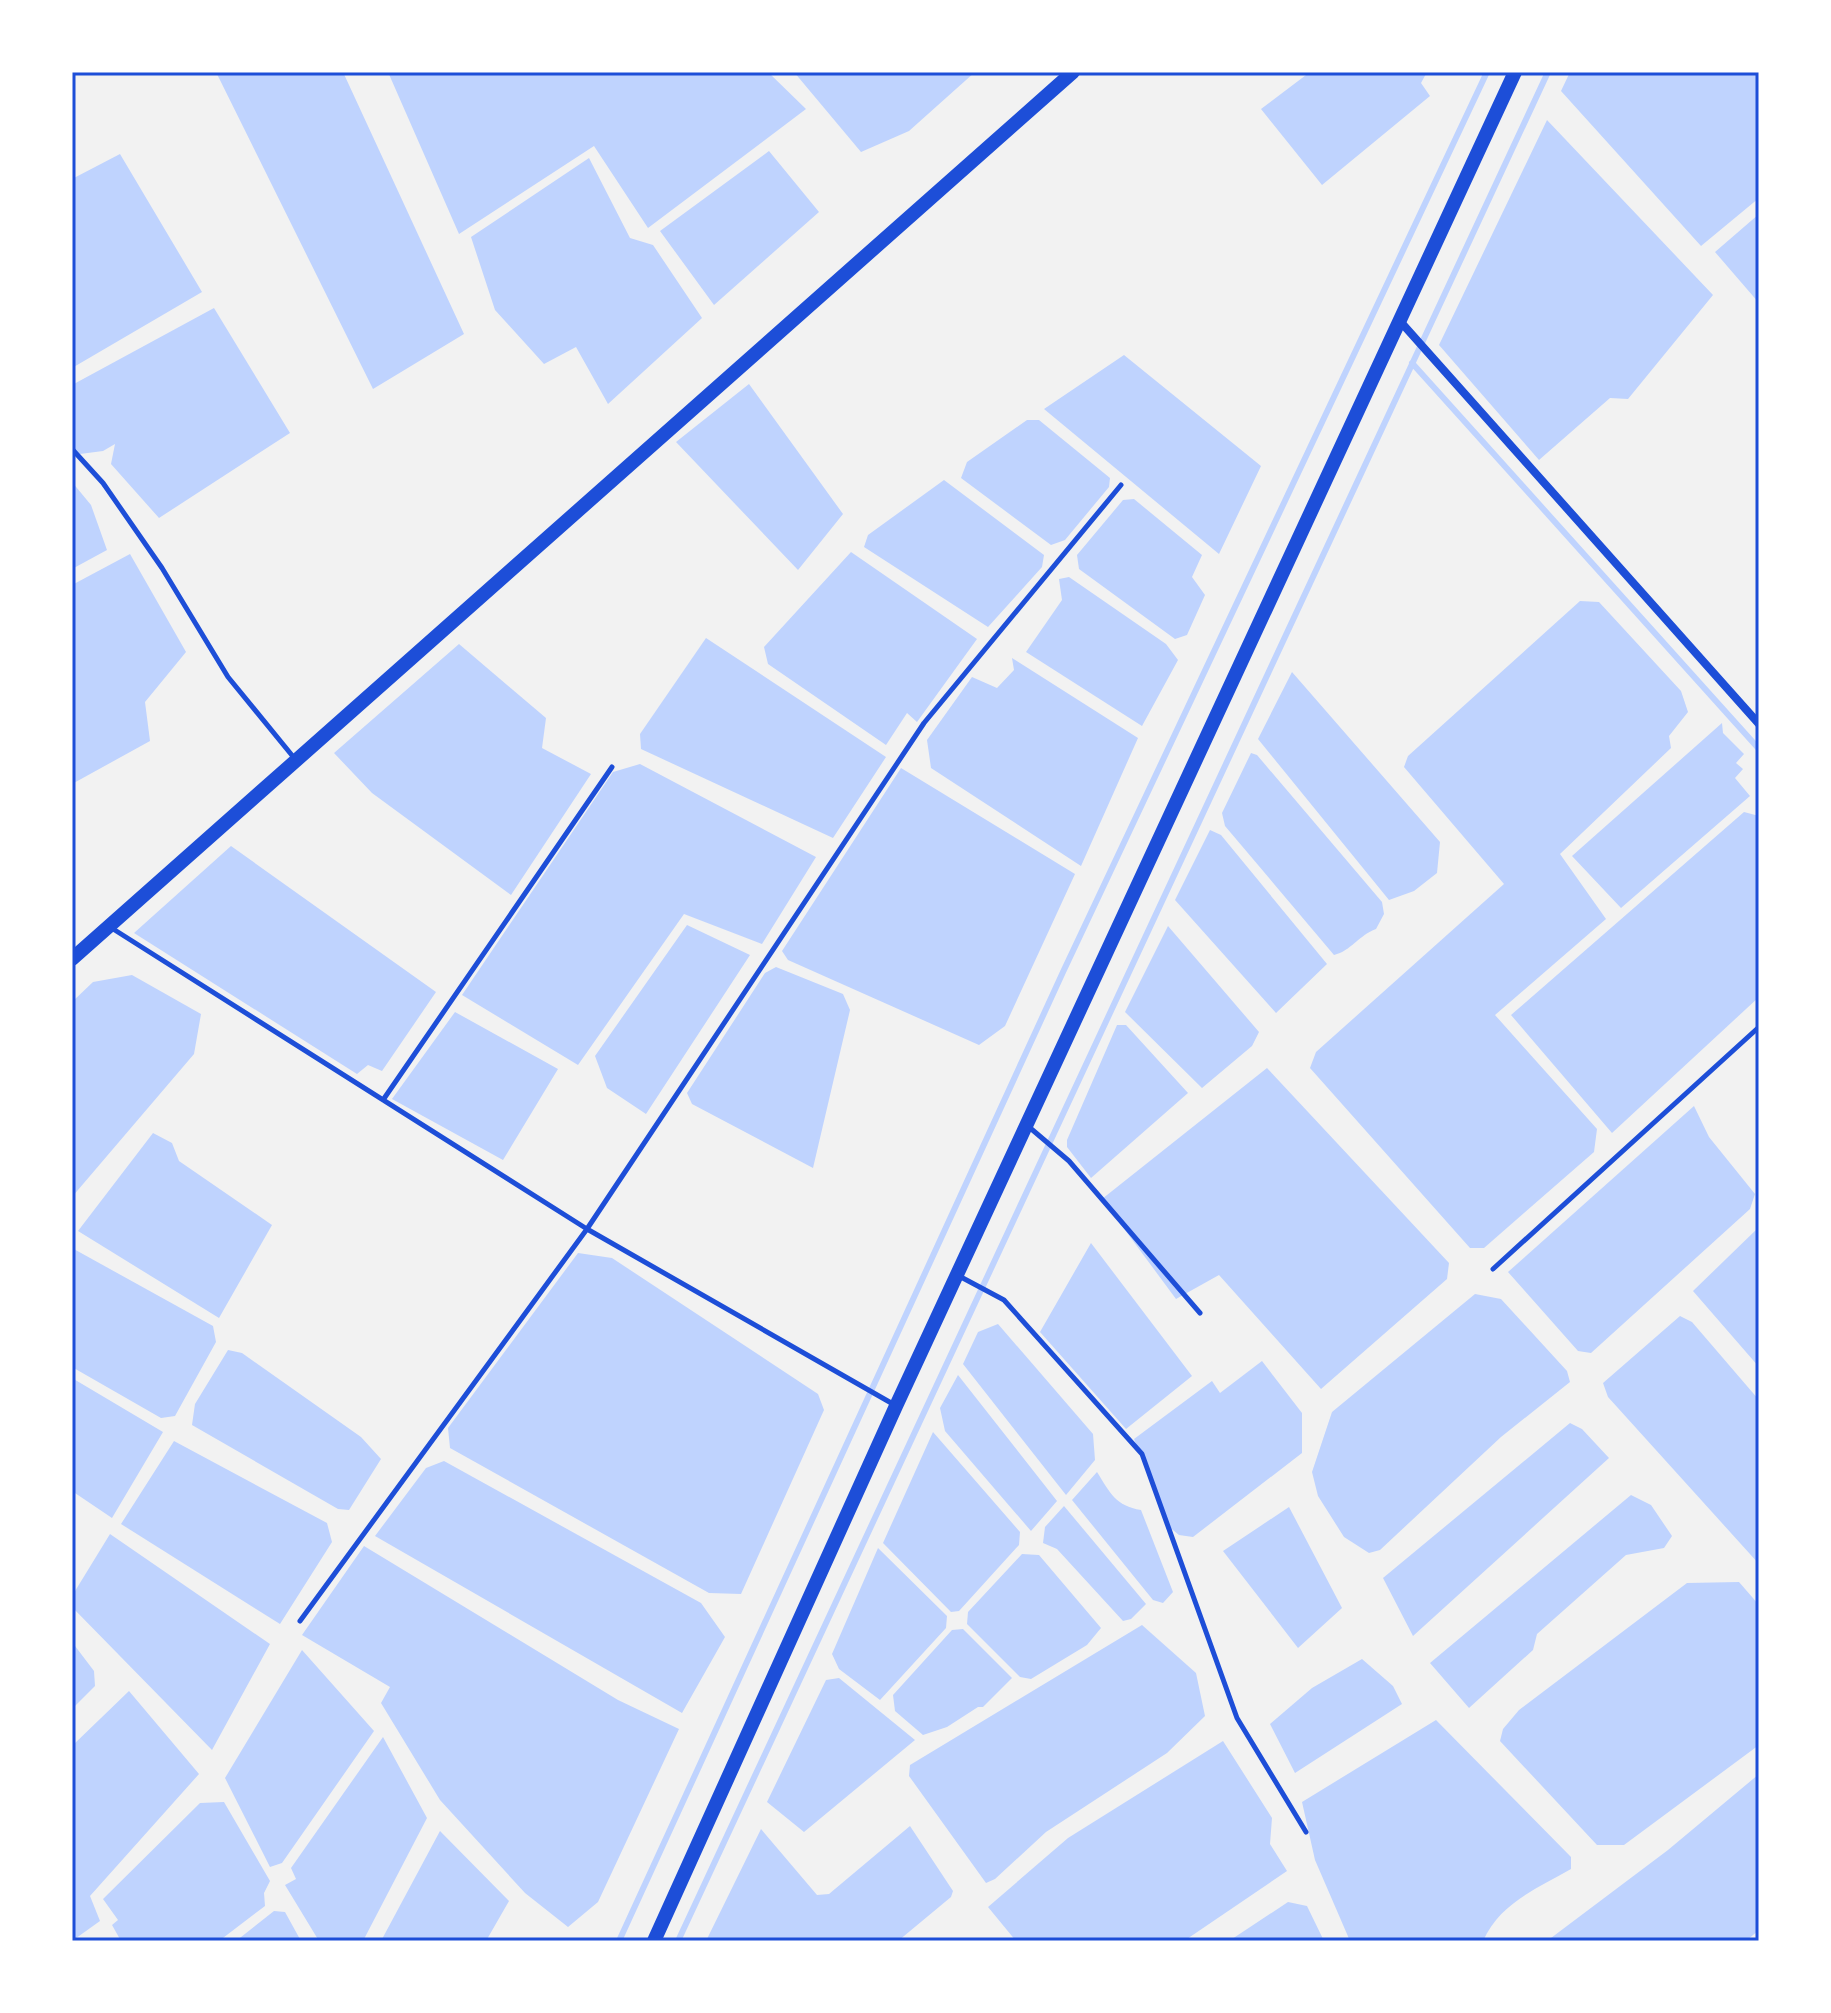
<svg xmlns="http://www.w3.org/2000/svg" width="1831" height="2013" viewBox="0 0 1831 2013" font-family="'Alegreya Sans',sans-serif">
<rect width="100%" height="100%" fill="#f2f2f2"/>
<path fill="#bfd3fe" d="M216,72H343L464,334L373,389Z
M388,72H768L806,109L648,228L594,146L459,234Z
M794,72H975L909,131L861,152Z
M1310,72H1427L1421,83L1430,96L1322,185L1261,109Z
M1570,72H1759V198L1701,246L1561,91Z
M1547,120L1713,295L1628,399L1610,398L1539,460L1439,345Z
M769,151L819,212L714,305L660,231Z
M120,154L202,292L72,368V179Z
M589,158L630,238L653,245L702,318L608,404L576,347L544,364L495,310L471,237Z
M1759,214V303L1715,252Z
M214,308L290,433L159,518L111,464L115,444L103,451L80,454L72,446V385Z
M1124,355L1261,466L1219,554L1044,409Z
M749,384L843,514L798,570L676,442Z
M1027,420H1039L1110,478L1109,487L1065,540L1051,545L961,478L967,462Z
M944,480L1044,555L1042,567L988,627L864,547L868,535Z
M72,482L91,505L107,550L72,569Z
M1134,499L1202,555L1192,577L1205,595L1187,635L1175,639L1079,569L1077,555L1123,500Z
M851,552L977,639L917,722L907,713L886,745L768,664L764,647Z
M130,554L186,652L145,702L150,741L72,784V585Z
M1069,577L1166,644L1178,660L1142,726L1026,652L1062,600L1059,579Z
M1580,601L1599,602L1681,691L1688,712L1669,736L1671,748L1560,854L1606,919L1495,1015L1597,1129L1594,1152L1484,1248H1470L1310,1068L1316,1052L1504,884L1404,767L1408,756Z
M706,638L886,757L833,838L641,749L640,734Z
M459,644L546,718L542,748L591,774L511,895L372,793L334,753Z
M1012,658L1138,738L1081,866L931,768L927,740L972,677L997,688L1014,670Z
M1292,672L1440,842L1437,873L1414,891L1389,900L1258,739Z
M1722,723L1723,733L1744,754L1736,763L1743,769L1735,778L1750,796L1621,908L1572,856Z
M1251,753L1257,755L1382,902L1384,914L1376,929C1359,935 1351,951 1334,955L1225,826L1222,813Z
M640,764L816,857L762,944L684,914L578,1065L462,995L613,772Z
M901,768L1075,874L1005,1026L979,1045L788,960L782,951Z
M1744,812L1759,816V997L1612,1133L1511,1015Z
M1210,830L1221,835L1327,964L1276,1013L1175,900Z
M231,846L436,992L382,1071L368,1065L357,1074L134,933Z
M687,925L750,955L646,1114L607,1088L595,1056Z
M1168,926L1259,1032L1252,1046L1202,1088L1125,1012Z
M776,967L843,994L850,1010L813,1168L692,1104L687,1093L765,973Z
M132,975L201,1014L194,1054L72,1197V1002L93,982Z
M455,1012L558,1069L503,1160L392,1099Z
M1117,1025H1126L1188,1093L1091,1178L1067,1147V1140Z
M1267,1068L1449,1263L1447,1279L1321,1389L1219,1275L1176,1299L1102,1199Z
M1694,1106L1709,1137L1755,1194L1750,1209L1591,1353L1578,1351L1508,1272Z
M153,1133L172,1143L179,1161L272,1225L219,1318L78,1231Z
M1759,1227V1367L1693,1291Z
M1091,1243L1192,1376L1126,1429L1040,1332Z
M72,1248L213,1326L216,1342L175,1416L161,1418L72,1367Z
M578,1253L612,1258L818,1394L824,1410L741,1594L709,1593L450,1448L448,1428Z
M1475,1294L1501,1299L1567,1371L1570,1382L1501,1437L1380,1550L1369,1553L1344,1537L1318,1496L1312,1472L1332,1412Z
M1680,1316L1692,1322L1759,1400V1564L1608,1397L1603,1383Z
M998,1324L1093,1434L1095,1460L1066,1495L963,1364L978,1332Z
M228,1350L242,1353L361,1437L381,1459L349,1510L338,1509L192,1425L195,1404Z
M1262,1361L1302,1413V1453L1193,1537L1179,1535L1168,1526L1134,1439L1212,1381L1220,1393Z
M958,1375L1057,1501L1031,1531L945,1431L940,1408Z
M72,1378L163,1432L112,1518L72,1491Z
M1570,1423L1582,1429L1609,1458L1413,1636L1383,1578Z
M933,1432L1020,1532L1019,1545L959,1611L951,1612L883,1543Z
M174,1441L327,1523L332,1542L280,1624L121,1524Z
M444,1461L701,1603L725,1637L682,1713L375,1536L426,1468Z
M1097,1472C1110,1493 1116,1506 1141,1510L1173,1592L1163,1603L1153,1600L1072,1500Z
M1631,1495L1651,1505L1672,1536L1664,1548L1626,1555L1537,1634L1533,1650L1469,1708L1430,1663Z
M1064,1506L1146,1604L1131,1619L1123,1621L1057,1549L1043,1543L1045,1527Z
M1289,1507L1342,1608L1298,1648L1223,1551Z
M110,1534L270,1644L212,1750L72,1607V1596Z
M364,1546L618,1700L679,1729L598,1902L568,1927L525,1893L440,1800L381,1703L390,1687L302,1635Z
M878,1548L947,1616L946,1628L880,1700L839,1669L832,1654Z
M1022,1554L1039,1555L1101,1628L1087,1645L1031,1679L1020,1677L967,1624L968,1612Z
M1739,1582L1759,1605V1745L1624,1845H1597L1500,1741L1503,1729L1519,1710L1687,1583Z
M1142,1625L1196,1673L1205,1716L1167,1753L1046,1832L995,1879L986,1883L909,1776L910,1765Z
M963,1629L1012,1678L983,1707H978L947,1727L923,1735L895,1711L893,1695L952,1630Z
M72,1642L94,1671L95,1686L72,1709Z
M302,1650L374,1731L282,1863L270,1867L225,1778Z
M1362,1659L1393,1686L1402,1704L1295,1773L1270,1724L1312,1688Z
M839,1678L915,1740L804,1832L767,1802L826,1680Z
M129,1691L199,1774L90,1896L100,1921L72,1941V1746Z
M1436,1720L1571,1857V1869C1536,1889 1500,1903 1483,1941H1350L1315,1860L1302,1802Z
M383,1737L427,1818L363,1941H319L285,1885L296,1879L291,1868Z
M1223,1741L1272,1818L1270,1844L1287,1871L1184,1941H1016L988,1907L1068,1838Z
M1759,1774V1930L1746,1941H1547L1668,1850Z
M224,1802L270,1881L264,1893L265,1906L219,1941H121L112,1925L118,1920L103,1899L200,1803Z
M910,1826L953,1891L951,1897L898,1941H706L761,1829L817,1895L829,1894Z
M440,1831L509,1901L486,1941H381Z
M1288,1902L1307,1906L1324,1941H1229Z
M274,1911L285,1912L301,1941H236Z"/>
<g fill="none" stroke-linecap="round" stroke-linejoin="round">
<path stroke="#bfd3fe" stroke-width="6" d="M1412,363L1759,749
M619,1941L1063,972L1487,72
M678,1941L1548,72"/>
<path stroke="#1d4ed8" stroke-width="5" d="M72,449L103,483L162,568L228,677L295,759
M110,927L587,1229L893,1404
M383,1100L612,767
M1029,1127L1069,1161L1200,1313
M1493,1269L1759,1027
M959,1276L1004,1300L1142,1454L1237,1718L1306,1832
M300,1621L587,1229L924,723L1121,485"/>
<path stroke="#1d4ed8" stroke-width="8" d="M1399,320L1759,724"/>
<path stroke="#1d4ed8" stroke-width="14" d="M72,959L1073,72"/>
<path stroke="#1d4ed8" stroke-width="14" d="M654,1941L896,1406L1515,72"/>
</g>
<rect width="1831" height="2013" fill="none" stroke="#ffffff" stroke-width="148"/>
<rect x="74" y="74" width="1683" height="1865" fill="none" stroke="#1d4ed8" stroke-width="3"/>
</svg>
